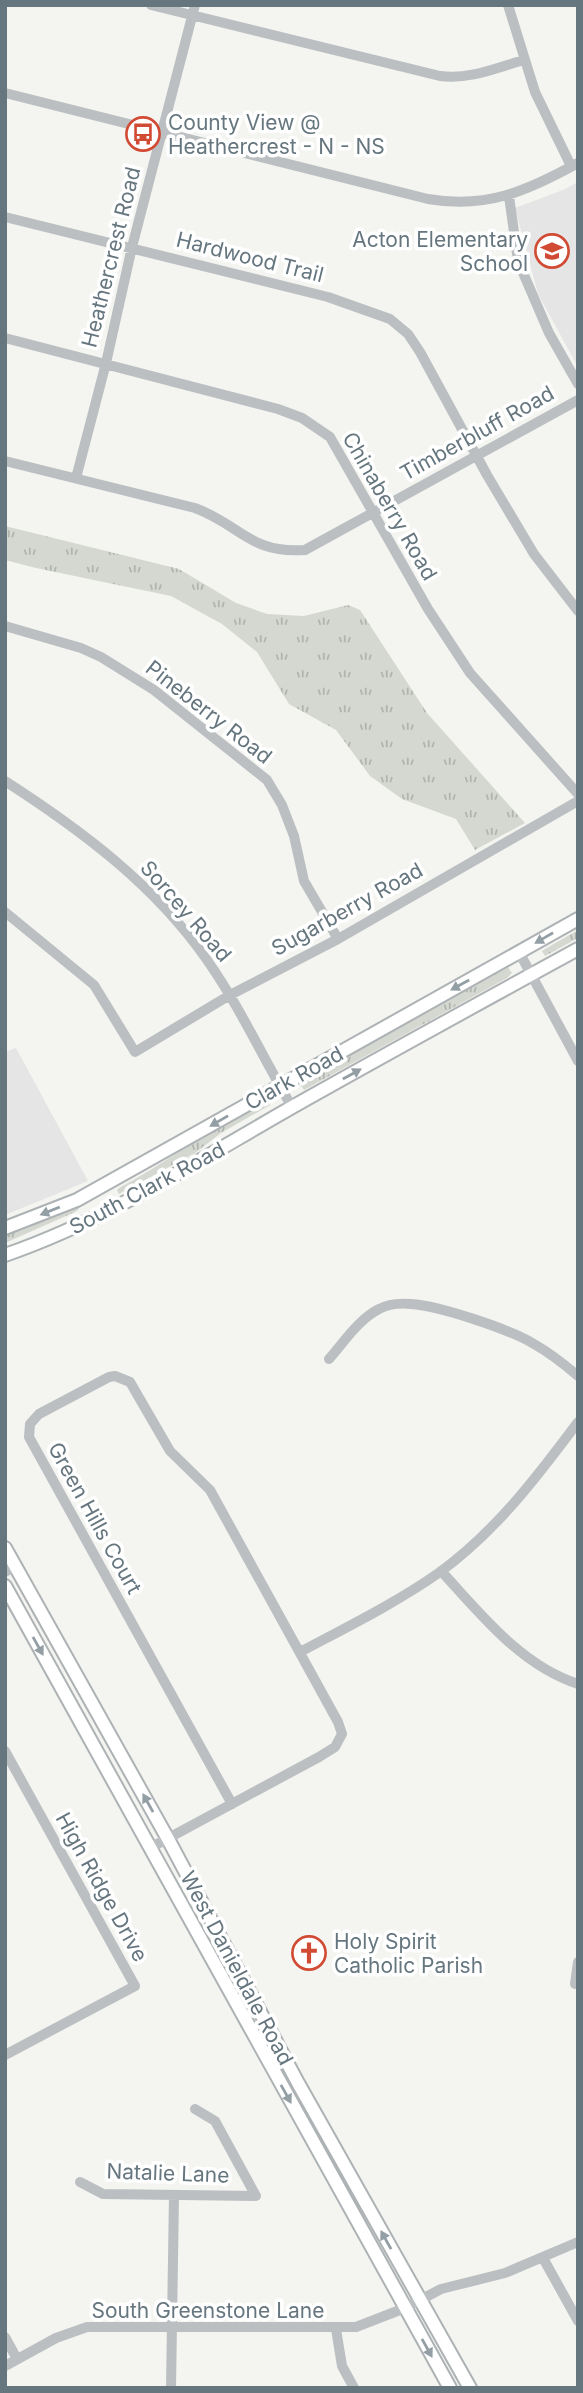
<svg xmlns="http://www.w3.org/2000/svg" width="583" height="2393" viewBox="0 0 583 2393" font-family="Inter,sans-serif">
<defs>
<pattern id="grass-tufts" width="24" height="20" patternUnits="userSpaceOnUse" patternTransform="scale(1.75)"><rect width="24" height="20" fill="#d4d8d0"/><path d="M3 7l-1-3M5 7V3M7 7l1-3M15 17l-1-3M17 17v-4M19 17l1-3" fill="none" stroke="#b0b4ae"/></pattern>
</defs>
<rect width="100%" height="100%" fill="#f4f4f0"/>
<path fill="#e4e5e4" d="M578,182V367L538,294L515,208L563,190Z
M16,1048L88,1181L5,1215V1052Z"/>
<path fill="url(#grass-tufts)" d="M5,526L179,569L236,603L267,614L304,616L348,605L360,610L427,713L525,823L475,850L456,819L402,799L370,776L336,730L289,704L257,652L222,624L171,596L36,568L5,560Z
M578,930V938L545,956L542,951L545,949Z
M508,967L512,973L507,978L304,1090L300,1084L305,1079Z
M268,1101L270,1105L221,1133L195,1153L119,1194L117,1190L119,1188C170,1161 215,1124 268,1101Z
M77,1205L79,1209L75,1212L5,1243V1233Z"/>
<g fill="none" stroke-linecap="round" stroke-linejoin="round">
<g stroke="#adb2b5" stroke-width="16">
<path id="major" d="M5,1228L77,1200L578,919
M5,1255C109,1219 199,1160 294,1106C388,1053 483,1001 578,949
M5,1548L168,1839L298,2083L470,2388
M5,1586L450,2388"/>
</g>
<path stroke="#bbbfc2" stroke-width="10" d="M151,5L440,76C469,80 496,68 524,60
M508,5L535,92L571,166
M5,93L428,199C487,209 527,191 578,163
M509,196L518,261L549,333L578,384
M5,217L328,297L390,319L408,334L420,352L487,475L534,554L578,611
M5,338L278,409L302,418L330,437L428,609L470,673L578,794
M5,461L195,508C241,525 250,554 305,550L578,400
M76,478L106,363L132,247L195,5
M5,626L81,648L101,657L154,690L267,780L282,805L294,836L304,881L338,939
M5,781C81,830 155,885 207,960C240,1007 263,1058 292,1107
M5,912L94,985L135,1052L230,995L338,939L578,801
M519,952L578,1061
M329,1359C344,1342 359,1319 379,1309C388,1304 400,1303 411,1304C440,1306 509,1329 534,1344C550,1353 564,1364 578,1376
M441,1571C481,1614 520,1665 578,1684
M5,1572L15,1566
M300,1652C347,1627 396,1603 440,1572C496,1531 537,1477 578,1422
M5,1751L135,1986L5,2055
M150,1848L319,1757L335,1747L342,1734L338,1722L210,1490L170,1451L130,1382L115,1376L109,1377L39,1414L30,1424L29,1437L232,1804
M575,1984L578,1962
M80,2182L103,2194L256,2196L215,2121L195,2109
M543,2258L578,2321
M336,2329L342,2366L354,2388
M5,2337L17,2359
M5,2366L56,2338L87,2327H356L405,2308L441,2289L505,2273L578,2242
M171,2388L174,2195"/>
<use href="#major" stroke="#fff" stroke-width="12"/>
</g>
<defs><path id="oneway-solid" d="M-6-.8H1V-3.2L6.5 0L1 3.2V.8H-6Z" transform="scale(1.75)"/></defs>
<g fill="#949fa5">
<use href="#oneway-solid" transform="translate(544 938) rotate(150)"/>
<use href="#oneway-solid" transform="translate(460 985) rotate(151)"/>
<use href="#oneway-solid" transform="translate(352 1074) rotate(-29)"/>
<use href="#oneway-solid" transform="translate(219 1121) rotate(150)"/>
<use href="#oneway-solid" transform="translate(50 1211) rotate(158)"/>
<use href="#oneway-solid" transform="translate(38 1646) rotate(61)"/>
<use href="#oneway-solid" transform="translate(148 1803) rotate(-119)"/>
<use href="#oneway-solid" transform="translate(286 2094) rotate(61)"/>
<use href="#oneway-solid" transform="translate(386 2240) rotate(-119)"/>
<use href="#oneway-solid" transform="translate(427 2348) rotate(61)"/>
</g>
<defs>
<g id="bus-ring" transform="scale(1.75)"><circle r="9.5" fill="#fff" stroke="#d14b34" stroke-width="1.5"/><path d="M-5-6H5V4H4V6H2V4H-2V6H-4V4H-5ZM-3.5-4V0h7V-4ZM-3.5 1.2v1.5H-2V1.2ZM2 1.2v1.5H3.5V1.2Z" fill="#d14b34"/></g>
<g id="school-ring" transform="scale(1.75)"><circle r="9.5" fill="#fff" stroke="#d14b34" stroke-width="1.5"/><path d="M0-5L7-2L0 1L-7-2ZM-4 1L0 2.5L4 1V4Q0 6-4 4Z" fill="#d14b34"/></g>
<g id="church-ring" transform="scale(1.75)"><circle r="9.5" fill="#fff" stroke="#d14b34" stroke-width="1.5"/><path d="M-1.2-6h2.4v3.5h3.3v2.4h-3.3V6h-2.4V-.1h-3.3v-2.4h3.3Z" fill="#d14b34"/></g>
</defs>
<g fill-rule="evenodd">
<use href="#bus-ring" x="143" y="134"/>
<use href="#school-ring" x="552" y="251"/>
<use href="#church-ring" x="309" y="1953"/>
</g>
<g text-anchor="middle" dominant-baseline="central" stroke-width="7" stroke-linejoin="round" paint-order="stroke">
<g font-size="21" fill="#66767f" stroke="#fff" text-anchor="start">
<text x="168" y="122">County View @<tspan x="168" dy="24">Heathercrest - N - NS</tspan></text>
<text x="528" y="239" text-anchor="end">Acton Elementary<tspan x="528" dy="24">School</tspan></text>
<text x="334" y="1941">Holy Spirit<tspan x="334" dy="24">Catholic Parish</tspan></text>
</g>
<g font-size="21" fill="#66767f" stroke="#fff">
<text transform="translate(111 257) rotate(-76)">Heathercrest Road</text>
<text transform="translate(250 257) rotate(14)">Hardwood Trail</text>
<text transform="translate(477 433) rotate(-29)">Timberbluff Road</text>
<text transform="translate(390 506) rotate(60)">Chinaberry Road</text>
<text transform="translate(209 712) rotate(38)">Pineberry Road</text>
<text transform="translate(347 909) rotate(-29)">Sugarberry Road</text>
<text transform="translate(186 911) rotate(49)">Sorcey Road</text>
<text transform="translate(294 1078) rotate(-29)">Clark Road</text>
<text transform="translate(147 1188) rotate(-28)">South Clark Road</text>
<text transform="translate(95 1518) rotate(61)">Green Hills Court</text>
<text transform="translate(102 1887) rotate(61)">High Ridge Drive</text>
<text transform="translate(237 1968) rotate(62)">West Danieldale Road</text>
<text transform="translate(168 2173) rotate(2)">Natalie Lane</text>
<text x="208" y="2310">South Greenstone Lane</text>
</g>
</g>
<rect width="583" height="2393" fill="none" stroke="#66767f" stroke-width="14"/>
</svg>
